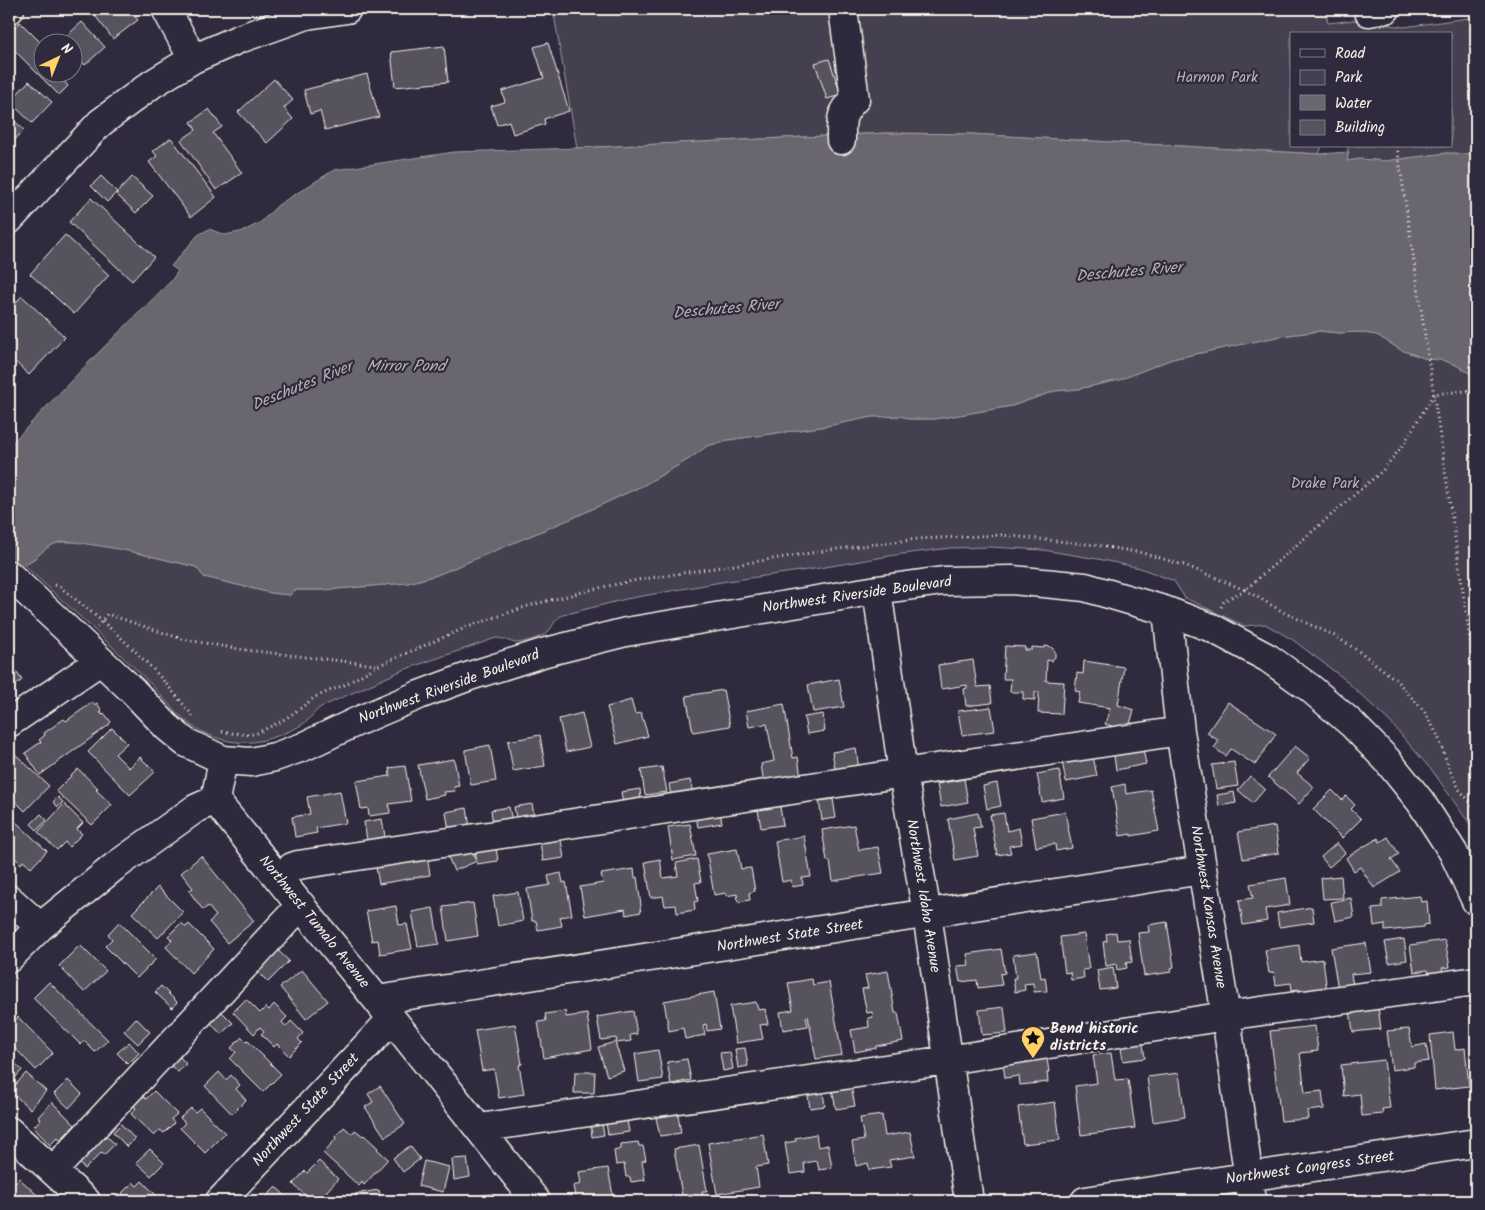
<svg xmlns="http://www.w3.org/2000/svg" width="1485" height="1210" viewBox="0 0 1485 1210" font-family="Kalam,sans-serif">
<rect width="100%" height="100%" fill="#2f2a3d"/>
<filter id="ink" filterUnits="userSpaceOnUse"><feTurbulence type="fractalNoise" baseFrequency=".02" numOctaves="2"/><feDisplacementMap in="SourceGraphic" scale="10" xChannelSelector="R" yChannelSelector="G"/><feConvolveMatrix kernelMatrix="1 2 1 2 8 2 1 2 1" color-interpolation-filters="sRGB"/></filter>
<g filter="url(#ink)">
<path fill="#454050" stroke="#9c989c" d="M553,9H1325L1328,23L1354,20L1404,27L1476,17V154L1447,153L1385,161L1360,159L1347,161L1348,146H1451V34H1291V146H1322L1319,154L971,134L886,133L577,148Z
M1320,331L1339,333L1358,332L1377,335L1401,350L1427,359L1442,360L1456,365L1476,377V833L1434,773L1390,722L1343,678L1293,640L1265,624L1245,626L1185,598L1174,581L1140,568L1098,559L1043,550L990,547L950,548L895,555L814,569L721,582L626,599L563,615C553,620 554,626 547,633C542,637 522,643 516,643C509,642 504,638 496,638L403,670L321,707C315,711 313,715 308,720C299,729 271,739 259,741C238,745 216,740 197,729C177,717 163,696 146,679C106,640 65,603 24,565L34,559L49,546L60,542H77L121,549L196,567L204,577L271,593L290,595L294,590H324L408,583L437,575L575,517L644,485L689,459L707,446L728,440L827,426L872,417L901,416L909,419H935L1012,406L1055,391L1078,389L1119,380L1172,359L1281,336Z"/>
<path fill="#6a6670" stroke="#a19ea0" d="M886,133L971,134L1319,154L1349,152L1347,161L1360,159L1385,161L1447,153L1476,154V377L1456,365L1442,360L1427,359L1401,350L1377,335L1358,332L1339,333L1320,331L1281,336L1172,359L1119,380L1078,389L1055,391L1012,406L935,419H909L901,416L872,417L827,426L728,440L707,446L689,459L644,485L575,517L437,575L408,583L324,590H294L290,595L271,593L204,577L196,567C162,559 129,550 94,545C83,544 71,540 60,542C40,547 31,570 9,566V446L91,360L171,281L178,271L171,266L198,235L209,229L225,235L244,231L261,222L278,205L334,170L454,152L577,148Z"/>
<path fill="#56525f" stroke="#f4f1e8" d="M90,9H129L138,20L113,39Z
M20,22L42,44V72H69L62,79L68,86L59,95L9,45V33Z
M82,22L105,47L85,65L72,51V42H65L62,40Z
M548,43L569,111L544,119L545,124L513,134L509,121L497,125L491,106L505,102L502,91L544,78L534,47Z
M444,46L448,82L395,87L391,52Z
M829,59L841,95L827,99L815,63Z
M367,74L379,117L325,130L320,111L310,114L304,90Z
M274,79L293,100L284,108L293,119L267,143L238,112Z
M29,81L52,102L32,123L10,102Z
M209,109L222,127L213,133L242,173L216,190L181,140L196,130L191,122Z
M9,116L24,130L9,146Z
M171,138L216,197L191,217L149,162L157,156L153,151Z
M101,176L117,192L107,202L91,186Z
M132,177L153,196L136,213L116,194Z
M91,198L154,257L132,281L69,222Z
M65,235L109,275L74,314L30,274Z
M22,296L65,337L29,375L9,356V325L14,319L9,314V310Z
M1005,646L1025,647V650H1032V647L1043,648L1046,646L1051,647L1055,651V657L1051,661L1047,660L1046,681L1064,682L1062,714L1038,713L1039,692H1035V700L1023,699V692H1010L1011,679H1003Z
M9,657L14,664L12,666L22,680L9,690Z
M973,660L977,687L990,686L992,703L966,706L964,689L967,688V685L941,689L938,665Z
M1084,661L1124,667L1118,705L1134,710L1128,731L1105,724L1110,708L1078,703L1080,692L1075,691L1077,673L1083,674Z
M839,679L844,707L813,712L808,685Z
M723,690L730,726L693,732L686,696Z
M631,700L635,714L641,713L648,736L617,744L607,707Z
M93,702L94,705L97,703L102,711L100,712L102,715L104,713L111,722L109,724V725L40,775L25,753L41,742L39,740L45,735L44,733L64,719L66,721Z
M1228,702L1276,734L1255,765L1231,749L1226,756L1214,748L1219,741L1207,733Z
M784,704L793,758L798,757L801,778L764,784L761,764L774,761L767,724L749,727L746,711Z
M991,707L995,731L962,735L958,711Z
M582,713L590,747L566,752L559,719Z
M823,714L825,731L807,734L804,717Z
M112,728L127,743L115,754L129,768L140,757L155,772L130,795L88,752Z
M540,735L545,766L513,771L508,741Z
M1142,744L1146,764L1116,770L1113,749Z
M490,745L496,781L471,785L465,750Z
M1295,746L1310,758L1297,773L1314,787L1299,804L1268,777Z
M856,748L859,770L836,774L832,752Z
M1092,751L1097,776L1066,782L1061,756Z
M13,752L49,786L25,811L9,795V756Z
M454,759L459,786L454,787L455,791L444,792L445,795L425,799L418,765Z
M1234,762L1238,786L1216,789L1212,765Z
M405,766L411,801L389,804L390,813L369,816L368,808L361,809L356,781L390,776L389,768Z
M662,767L667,792L645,795L641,770Z
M78,769L98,788L96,790L112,805L92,825L56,791Z
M1059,770L1064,798L1042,802L1037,774Z
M1250,776L1265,789L1253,803L1238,790Z
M964,779L968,802L941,807L937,784Z
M690,780L693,793L671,796L669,784Z
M997,783L1001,806L987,809L983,786Z
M1125,784L1126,794L1151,790L1159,831L1131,836V834L1120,836L1112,787Z
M640,789L641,800L623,803L621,792Z
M1332,790L1342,800L1346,796L1355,805L1351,809L1361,819L1342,838L1313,809Z
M340,791L346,823L316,828L317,833L295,837L292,817L310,814L307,797Z
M1234,792L1236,803L1219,806L1217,795Z
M58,797L63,802L58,807L53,802Z
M833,799L836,818L822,820L819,801Z
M779,801L783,825L761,828L757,804Z
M64,804L83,823L77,829L82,834L69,847L65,842L57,850L38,832Z
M532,804L535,819L517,822L514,807Z
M509,807L512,821L493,825L491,810Z
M719,807L722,823L698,827L695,811Z
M467,808L470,828L449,831L446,812Z
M1065,812L1072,848L1056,851L1055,844L1036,847L1031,818Z
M978,813L981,827L973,828L978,856L955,860L948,819Z
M1004,813L1007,831L1019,828L1022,844L1009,846L1011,853L997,855L990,815Z
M41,814L47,820L37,830L31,824Z
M382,819L385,837L367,840L364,822Z
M15,821L47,851L31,868L23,861L21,864L9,852V828Z
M690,824L696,856L673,860L668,827Z
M854,825L859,850L878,847L883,873L833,881L830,861H827L822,830Z
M1275,826L1279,853L1243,859L1238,832Z
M560,834L564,858L543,861L539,837Z
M804,836L811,877L802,878L803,885L792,887L791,880L782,882L775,841Z
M1388,837L1399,854L1391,859L1400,872L1374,888L1360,867L1354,871L1346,858L1378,838L1380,842Z
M495,840L498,861L477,864L474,843Z
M468,843L477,861L454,871L446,852Z
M1337,843L1345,853L1329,867L1321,857Z
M737,849L741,869L751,868L755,891L749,893L750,900L738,902L737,894L726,896V893L714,895L707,854Z
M427,854L430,875L379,884L375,862Z
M201,856L254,921L227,943L209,922L216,916L208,906L203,910L189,891L193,888L181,873Z
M660,859L663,878L678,876L676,863L697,859L701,882L695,883L698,901L694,902L695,910L677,913L676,905L665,906L663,896L651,898L645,862Z
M634,869L635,878L637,877L641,906L640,907L641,912L626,915L625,909L585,916L580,887L603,883L601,874Z
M561,873L563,883L566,882L572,915L560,917L562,926L538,930L536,921H532L527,889L550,885L548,876Z
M1341,876L1343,898L1323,899L1321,878Z
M1286,878L1290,905L1265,909L1267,921L1243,925L1239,900L1253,898L1250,884Z
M158,887L183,912L158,938L132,913Z
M518,892L523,921L498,926L493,896Z
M1420,896L1421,902L1427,901L1429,924L1424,925V927L1385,931V924L1374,926L1372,909L1382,908V900Z
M1351,898L1354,917L1335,921L1331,902Z
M473,903L478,936L448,941L443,907Z
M396,906L399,925L407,924L412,949L380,954L378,940L372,941L366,911Z
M1312,907L1314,922L1279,927L1277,913Z
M433,908L439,944L418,947L412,912Z
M119,922L156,959L137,978L105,946L112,939L108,934Z
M1167,922L1174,967L1171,968L1172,972L1144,976L1138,933L1149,932L1148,925Z
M181,923L186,927L189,924L214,949L191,973L166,947L172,940L168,936Z
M1116,932L1117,940L1129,939L1132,962L1126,963L1127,968L1117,970L1116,964L1106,966L1103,942L1107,941L1106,934Z
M1084,934L1089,969L1083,970L1084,978L1071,980L1070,972L1065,973L1060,937Z
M1404,939L1407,960L1389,963L1385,942Z
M1445,940L1450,967L1442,968L1443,973L1429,975L1428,970L1414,972L1410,945Z
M1366,943L1371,972L1351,974L1353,986L1338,989L1331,948Z
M271,944L289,961L268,982L251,965Z
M80,945L106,971L84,992L59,966Z
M1299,945L1301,962L1323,959L1327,992L1300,996L1299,989L1292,990L1291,983L1276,985L1274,972L1269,973L1265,950Z
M1001,949L1005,973L1000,974L1002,985L978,988L977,980L960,982L957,966L969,965L967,954Z
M1037,952L1041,978L1045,977L1047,991L1034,992L1033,983L1024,984L1025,990L1015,992L1013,978H1016L1013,955Z
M1113,967L1116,988L1100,990L1097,970Z
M302,970L328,1001L306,1019L280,987Z
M888,971L895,1013H898L903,1041L876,1046V1048L855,1052L851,1030L869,1027L868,1018L873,1017L872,1012L867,1013L862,989L868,988L865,975Z
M812,979L813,985L829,982L842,1055L816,1059L808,1016L806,1017L808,1026L783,1030L780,1012L793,1010L788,983Z
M49,982L108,1040L95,1052L84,1041L81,1045L33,998Z
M161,986L177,1002L172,1008L155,992Z
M714,992L720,1029L707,1031L706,1024L703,1025L705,1035L685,1039L683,1028L669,1031L664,1001Z
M246,999L260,1013L266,1007L269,1010L274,1004L287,1017L282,1022L286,1027L291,1021L303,1033L298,1039L302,1043L289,1056L277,1044L274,1047L261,1034L264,1031L260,1027L254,1034L233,1012Z
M756,1002L758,1010L765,1009L768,1024L760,1025L763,1039L736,1043L730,1006Z
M214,1004L233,1023L221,1034L203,1015Z
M1004,1007L1007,1033L982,1035L979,1010Z
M1378,1007L1381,1029L1353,1032L1350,1010Z
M565,1011L566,1017L587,1014L592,1049L544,1058L538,1022L546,1021L545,1014Z
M633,1011L637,1034L630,1035L631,1041L617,1043L616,1038L601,1040L597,1017Z
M18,1017L53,1053L36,1070L9,1042V1026Z
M136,1018L150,1032L138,1044L124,1031Z
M515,1024L522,1064L519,1065L524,1094L499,1098L494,1069L482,1071L475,1030Z
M1315,1026L1318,1051L1300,1053L1305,1093L1322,1091L1324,1109L1307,1111L1308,1119L1281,1121L1270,1031Z
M1409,1029L1412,1047L1426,1044L1429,1061L1414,1063V1067L1392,1070L1387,1031Z
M1453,1032L1455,1050L1465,1048L1469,1086L1435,1090L1430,1035Z
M242,1037L247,1042L248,1041L281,1074L263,1092L230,1059L236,1052L231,1048Z
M1142,1038L1145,1058L1123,1061L1120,1041Z
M129,1042L139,1053L128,1064L117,1053Z
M615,1042L624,1071L607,1076L598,1047Z
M175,1043L185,1052L180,1057L186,1064L178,1072L171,1066L167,1070L158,1061Z
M745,1048L748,1066L738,1068L735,1049Z
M658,1050L663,1079L639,1082L635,1054Z
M730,1052L733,1069L723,1071L720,1053Z
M1046,1052L1049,1072H1047L1048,1082L1020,1085L1019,1076L1005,1078L1002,1057Z
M1111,1053L1115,1080L1128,1079L1135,1128L1081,1135L1075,1086L1097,1083L1093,1055Z
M9,1057L22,1070L9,1085Z
M687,1059L691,1080L671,1084L667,1062Z
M1384,1060L1390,1108L1382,1109L1383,1114L1362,1116L1360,1094L1344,1096L1341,1065Z
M219,1072L226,1080L231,1075L240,1085L236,1089L246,1100L232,1114L205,1086Z
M575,1072H595L594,1093H574Z
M26,1073L46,1091L30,1109L10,1091Z
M1179,1073L1185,1117L1153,1122L1147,1077Z
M68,1080L82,1094L69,1108L54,1094Z
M380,1086L405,1124L385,1137L365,1107L373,1102L368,1094Z
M851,1086L855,1106L836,1109L832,1089Z
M822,1087L825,1106L810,1108L807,1090Z
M154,1091L177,1114L171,1119L174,1123L164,1133L160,1130L154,1136L131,1114L136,1108L131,1103L140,1094L146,1099Z
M52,1102L75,1125L60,1140L58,1137L50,1145L33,1127L40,1120L38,1117Z
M1055,1102L1060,1140L1023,1144L1018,1107Z
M191,1108L195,1112L200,1108L225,1133L205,1153L180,1128L185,1123L180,1118Z
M677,1109L681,1133L660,1136L655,1113Z
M626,1113L629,1132L608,1135L605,1116Z
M882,1115L885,1136L910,1132L915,1156L889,1160L891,1167L869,1170L868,1163L856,1166L852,1142L864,1140L860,1118Z
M601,1118L604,1135L592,1137L590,1120Z
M121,1124L135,1139L127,1147L113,1132Z
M344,1127L352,1134L355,1130L363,1136L364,1135L378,1148L377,1149L388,1159L364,1185L362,1182L359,1186L323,1153L336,1139L335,1137Z
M99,1129L115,1144L104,1155L102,1152L85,1169L70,1153Z
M763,1134L768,1165L756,1167L759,1187L717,1194L708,1143Z
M816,1134L818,1147L828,1145L832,1168L819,1170L817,1161L804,1163L805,1172L790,1174L785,1143L796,1141L795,1138Z
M638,1142L639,1146H643L646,1160L642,1161L645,1180L631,1182L630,1177H626L624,1164L616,1165L614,1151L621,1149V1144Z
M699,1145L707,1191H702L704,1200L683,1201L674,1149Z
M410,1146L420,1159L403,1172L393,1158Z
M150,1149L164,1163L151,1176L136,1162Z
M467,1158L470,1177L454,1180L452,1159Z
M319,1161L338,1179L326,1192L329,1194L323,1201H311L293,1184L305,1171L307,1173Z
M424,1161L449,1167L443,1192L418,1186Z
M608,1168L614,1201H576L573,1186L581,1184L579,1172Z
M19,1178L37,1195L32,1201H9V1189Z
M142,1181L160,1199L158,1201H123L122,1200L126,1197L122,1193L133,1182L137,1186Z
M276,1187L291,1201H262Z
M379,1190L381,1201H356L355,1194Z
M493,1194L494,1201H465L464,1197Z"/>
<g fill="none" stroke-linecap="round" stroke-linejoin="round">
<g stroke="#f4f1e8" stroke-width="31">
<path id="minor" d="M9,9H10
M166,9L193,59
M1369,9V12L1386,9
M841,140C841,120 840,114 855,99L843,9
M9,220L100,123L152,84L193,59L239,39L307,15L347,9
M9,575L133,691L167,727L185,742L223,760L251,762L275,757L303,747L358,721L419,695L470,676L546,652L626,632L877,590L943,581L1012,580L1085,587L1167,611L1212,628L1268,658L1310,688L1352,724L1387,760L1420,801L1453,852L1476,901
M877,590L903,773L927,914L969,1201
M1167,611L1180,731L1226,1016L1252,1201
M9,723L100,661
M223,760L215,800L377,1000L536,1201
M279,878L292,867L298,865L1180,731
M9,899L40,927
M9,958L40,927L114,867L195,809L215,800
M377,1000L1202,870
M479,1128L947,1060L1226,1016L1476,981
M9,1131L86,1201
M53,1171L301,905
M220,1201L392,1019
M1085,1201L1476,1143"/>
</g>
<path stroke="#f4f1e8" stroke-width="3" stroke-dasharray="1 4" stroke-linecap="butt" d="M1397,146L1476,680
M55,585L59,586C89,610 120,635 147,663C163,679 178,698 193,716
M1221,607L1224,601L1245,590L1285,613L1335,636L1363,654L1396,680L1424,711L1438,736L1449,768L1459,789L1476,809
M97,627L107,614L182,639L238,649L376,665
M222,732L249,735L257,733L280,722L301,708L315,697L344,685L377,666L465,628L528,606L594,589L637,580L837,549L918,539L1001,535L1095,545L1143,553L1187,566L1245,590L1383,470L1403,445L1434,394L1476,390"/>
<use href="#minor" stroke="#2f2a3d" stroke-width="28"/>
</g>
</g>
<defs>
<g id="sight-pin" transform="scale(1.25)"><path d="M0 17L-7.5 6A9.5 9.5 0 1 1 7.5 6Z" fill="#ffd166" stroke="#2f2a3d"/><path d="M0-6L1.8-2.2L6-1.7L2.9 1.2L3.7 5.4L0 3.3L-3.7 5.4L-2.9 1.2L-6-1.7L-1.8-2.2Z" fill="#111"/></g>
</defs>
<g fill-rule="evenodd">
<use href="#sight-pin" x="1033" y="1038"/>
</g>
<g text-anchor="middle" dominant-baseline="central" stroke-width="4.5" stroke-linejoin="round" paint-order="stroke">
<g font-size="15" fill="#b7b3b3" stroke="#2f2a3d">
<text x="1217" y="78">Harmon Park</text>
<text x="1325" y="484">Drake Park</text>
</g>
<g font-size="15" fill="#f4f1e8" stroke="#2f2a3d">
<text transform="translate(857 595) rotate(-8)">Northwest Riverside Boulevard</text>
<text transform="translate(449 687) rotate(-20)">Northwest Riverside Boulevard</text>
<text transform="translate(923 896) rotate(81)">Northwest Idaho Avenue</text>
<text transform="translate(1208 907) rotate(81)">Northwest Kansas Avenue</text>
<text transform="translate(314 922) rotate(51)">Northwest Tumalo Avenue</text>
<text transform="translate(790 936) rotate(-9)">Northwest State Street</text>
<text transform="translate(306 1110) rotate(-47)">Northwest State Street</text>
<text transform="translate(1310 1168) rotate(-8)">Northwest Congress Street</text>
</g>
<g font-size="15" font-weight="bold" fill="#f4f1e8" stroke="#2f2a3d" text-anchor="start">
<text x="1050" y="1029">Bend historic<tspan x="1050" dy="17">districts</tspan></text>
</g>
<g font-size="16" font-style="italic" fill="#b6b2b2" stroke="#2f2a3d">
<text transform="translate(1129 272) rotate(-5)">Deschutes River</text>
<text transform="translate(726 309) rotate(-5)">Deschutes River</text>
<text x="406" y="366">Mirror Pond</text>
<text transform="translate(302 386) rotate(-22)">Deschutes River</text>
</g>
</g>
<rect width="1485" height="1210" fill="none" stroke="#2f2a3d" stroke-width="30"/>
<rect x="15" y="15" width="1455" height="1180" fill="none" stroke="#f4f1e8" stroke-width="2" filter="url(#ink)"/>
<rect x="1290" y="32" width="162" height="115" fill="#2f2a3d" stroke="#7e7a81"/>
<rect x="1300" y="49" width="25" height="8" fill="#2f2a3d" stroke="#7e7a81"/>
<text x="1335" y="58" font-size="15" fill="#f4f1e8">Road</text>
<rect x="1300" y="70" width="25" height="15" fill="#454050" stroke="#7e7a81"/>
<text x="1335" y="82" font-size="15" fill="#f4f1e8">Park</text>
<rect x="1300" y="95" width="25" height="15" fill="#6a6670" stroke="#7e7a81"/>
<text x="1335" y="108" font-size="15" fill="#f4f1e8">Water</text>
<rect x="1300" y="120" width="25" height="15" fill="#56525f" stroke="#7e7a81"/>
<text x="1335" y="132" font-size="15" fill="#f4f1e8">Building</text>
<g transform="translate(58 58) rotate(43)"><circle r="24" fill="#2f2a3d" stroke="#7e7a81"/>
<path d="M0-4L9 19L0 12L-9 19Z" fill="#ffd166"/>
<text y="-8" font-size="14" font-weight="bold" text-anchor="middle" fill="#f4f1e8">N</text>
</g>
</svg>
